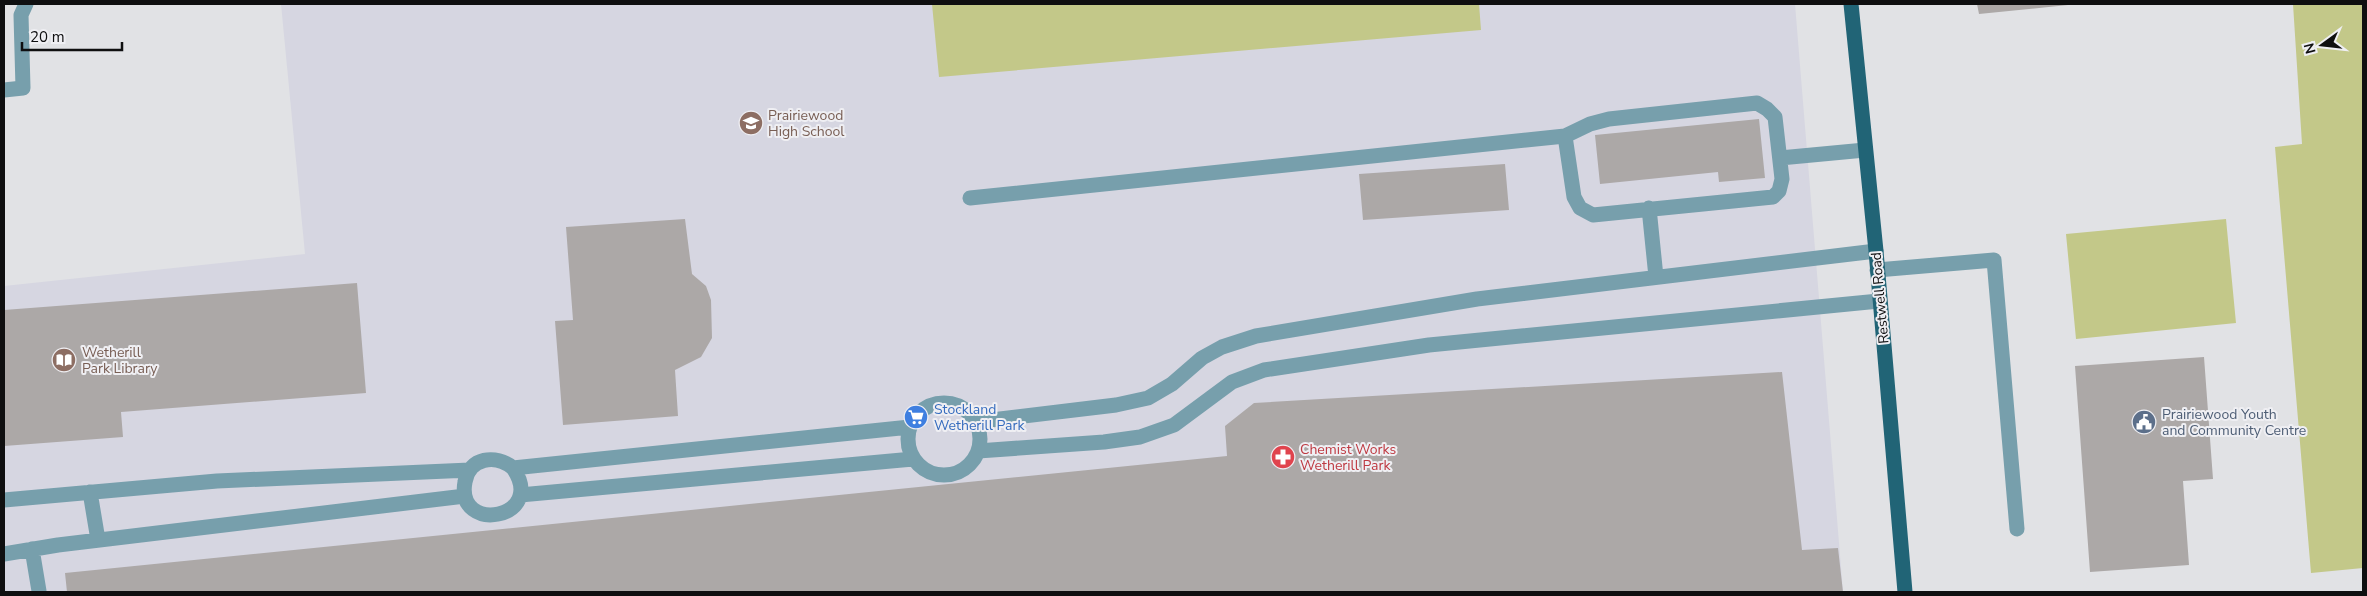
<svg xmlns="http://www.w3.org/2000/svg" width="2367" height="596" viewBox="0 0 2367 596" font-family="'Nunito Sans',sans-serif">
<rect width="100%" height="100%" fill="#e1e2e5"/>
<path fill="#d6d6e1" d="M281,4H1795L1843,592H4V286L305,254Z"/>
<path fill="#c3c889" d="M932,4H1479L1481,30L939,77Z
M2293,4H2363V568L2311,573L2275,147L2302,144Z
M2226,219L2236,323L2076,339L2066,234Z"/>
<path fill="#aca8a7" d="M1977,4H2068V5L1979,14Z
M1759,119L1765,178L1719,182L1718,172L1600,184L1595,135Z
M1505,164L1509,210L1363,220L1359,174Z
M685,219L692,274L706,286L711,300L712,338L701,357L675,370L678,416L563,425L555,321L573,320L566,227Z
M357,283L366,393L121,412L123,437L4,446V310Z
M2204,357L2213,479L2183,481L2189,565L2090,572L2075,366Z
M1782,372L1802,550L1838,548L1843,592H67L65,573L1227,456L1225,426L1254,403Z"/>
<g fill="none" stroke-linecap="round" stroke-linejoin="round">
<path stroke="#779fac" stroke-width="15" d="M4,90L23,88L21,15L26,4
M1780,158L1865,150
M970,198L1565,136L1590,124L1609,119L1757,103L1767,109L1775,117L1782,179L1779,191L1773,197L1593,215L1580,208L1574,197L1565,136
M1649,208L1656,277
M1877,270L1994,260L2017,529
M908 439a36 36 0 1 1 72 0a36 36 0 1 1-72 0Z
M975,422L1116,405L1148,398L1172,384L1202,358L1222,347L1256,336L1477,299L1876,251
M978,451L1104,442L1140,437L1174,425L1232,382L1264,370L1429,345L1879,301
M513,468C548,519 455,535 465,482C469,457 496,454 513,468L910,427
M90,492L98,540
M520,495L913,459
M4,500L217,481L470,470
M32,549L39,591
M4,554L58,545L465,496"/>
<path stroke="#216476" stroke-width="15" d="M1851,4L1876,251L1905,592"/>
</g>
<defs>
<g id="school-disc" transform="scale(1.25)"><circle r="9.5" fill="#8d6e63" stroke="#efeff3"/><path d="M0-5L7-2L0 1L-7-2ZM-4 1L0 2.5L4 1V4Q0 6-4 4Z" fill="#fff"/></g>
<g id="library-disc" transform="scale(1.25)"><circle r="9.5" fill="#8d6e63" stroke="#efeff3"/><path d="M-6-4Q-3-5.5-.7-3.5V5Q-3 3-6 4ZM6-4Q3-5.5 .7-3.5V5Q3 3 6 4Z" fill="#fff"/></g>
<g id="supermarket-disc" transform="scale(1.25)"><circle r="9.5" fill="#3f7fe0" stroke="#efeff3"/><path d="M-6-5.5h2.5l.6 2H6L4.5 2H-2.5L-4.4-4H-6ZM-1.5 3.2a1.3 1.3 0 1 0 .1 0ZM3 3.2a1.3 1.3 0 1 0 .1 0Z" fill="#fff"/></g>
<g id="civic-disc" transform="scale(1.25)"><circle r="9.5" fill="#5c6f8a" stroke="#efeff3"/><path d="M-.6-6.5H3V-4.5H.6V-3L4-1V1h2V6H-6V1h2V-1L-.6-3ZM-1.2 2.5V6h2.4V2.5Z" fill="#fff"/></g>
<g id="pharmacy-disc" transform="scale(1.25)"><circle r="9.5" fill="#e0444e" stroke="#efeff3"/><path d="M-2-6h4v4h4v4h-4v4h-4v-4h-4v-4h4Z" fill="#fff"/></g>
</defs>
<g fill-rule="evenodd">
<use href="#school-disc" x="751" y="123"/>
<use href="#library-disc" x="64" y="360"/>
<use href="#supermarket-disc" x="916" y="417"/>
<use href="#civic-disc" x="2144" y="422"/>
<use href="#pharmacy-disc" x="1283" y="457"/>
</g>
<g text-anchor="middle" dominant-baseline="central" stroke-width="4" stroke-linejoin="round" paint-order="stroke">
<g font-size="14" fill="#785e54" stroke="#efeff3" text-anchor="start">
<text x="768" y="115">Prairiewood<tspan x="768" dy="16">High School</tspan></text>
<text x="82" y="352">Wetherill<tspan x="82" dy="16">Park Library</tspan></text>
</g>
<g font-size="14" fill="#0f0f10" stroke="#efeff3">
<text transform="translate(1880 298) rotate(-95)">Restwell Road</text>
</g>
<g font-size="14" fill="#366cbe" stroke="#efeff3" text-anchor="start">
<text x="934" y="409">Stockland<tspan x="934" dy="16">Wetherill Park</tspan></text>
</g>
<g font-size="14" fill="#4e5e75" stroke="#efeff3" text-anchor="start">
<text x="2162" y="414">Prairiewood Youth<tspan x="2162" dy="16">and Community Centre</tspan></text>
</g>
<g font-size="14" fill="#be3a42" stroke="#efeff3" text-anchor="start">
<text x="1300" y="449">Chemist Works<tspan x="1300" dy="16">Wetherill Park</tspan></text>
</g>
</g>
<rect width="2367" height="596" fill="none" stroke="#0f0f10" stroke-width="10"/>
<g transform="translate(2322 45) rotate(255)" stroke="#efeff3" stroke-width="4" paint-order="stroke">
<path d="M0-4L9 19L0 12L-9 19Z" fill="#0f0f10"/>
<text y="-8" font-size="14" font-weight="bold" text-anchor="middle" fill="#0f0f10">N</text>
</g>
<path d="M22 42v8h100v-8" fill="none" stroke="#0f0f10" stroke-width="2.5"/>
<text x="30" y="42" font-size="15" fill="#0f0f10" stroke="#efeff3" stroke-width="4" paint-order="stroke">20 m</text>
</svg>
